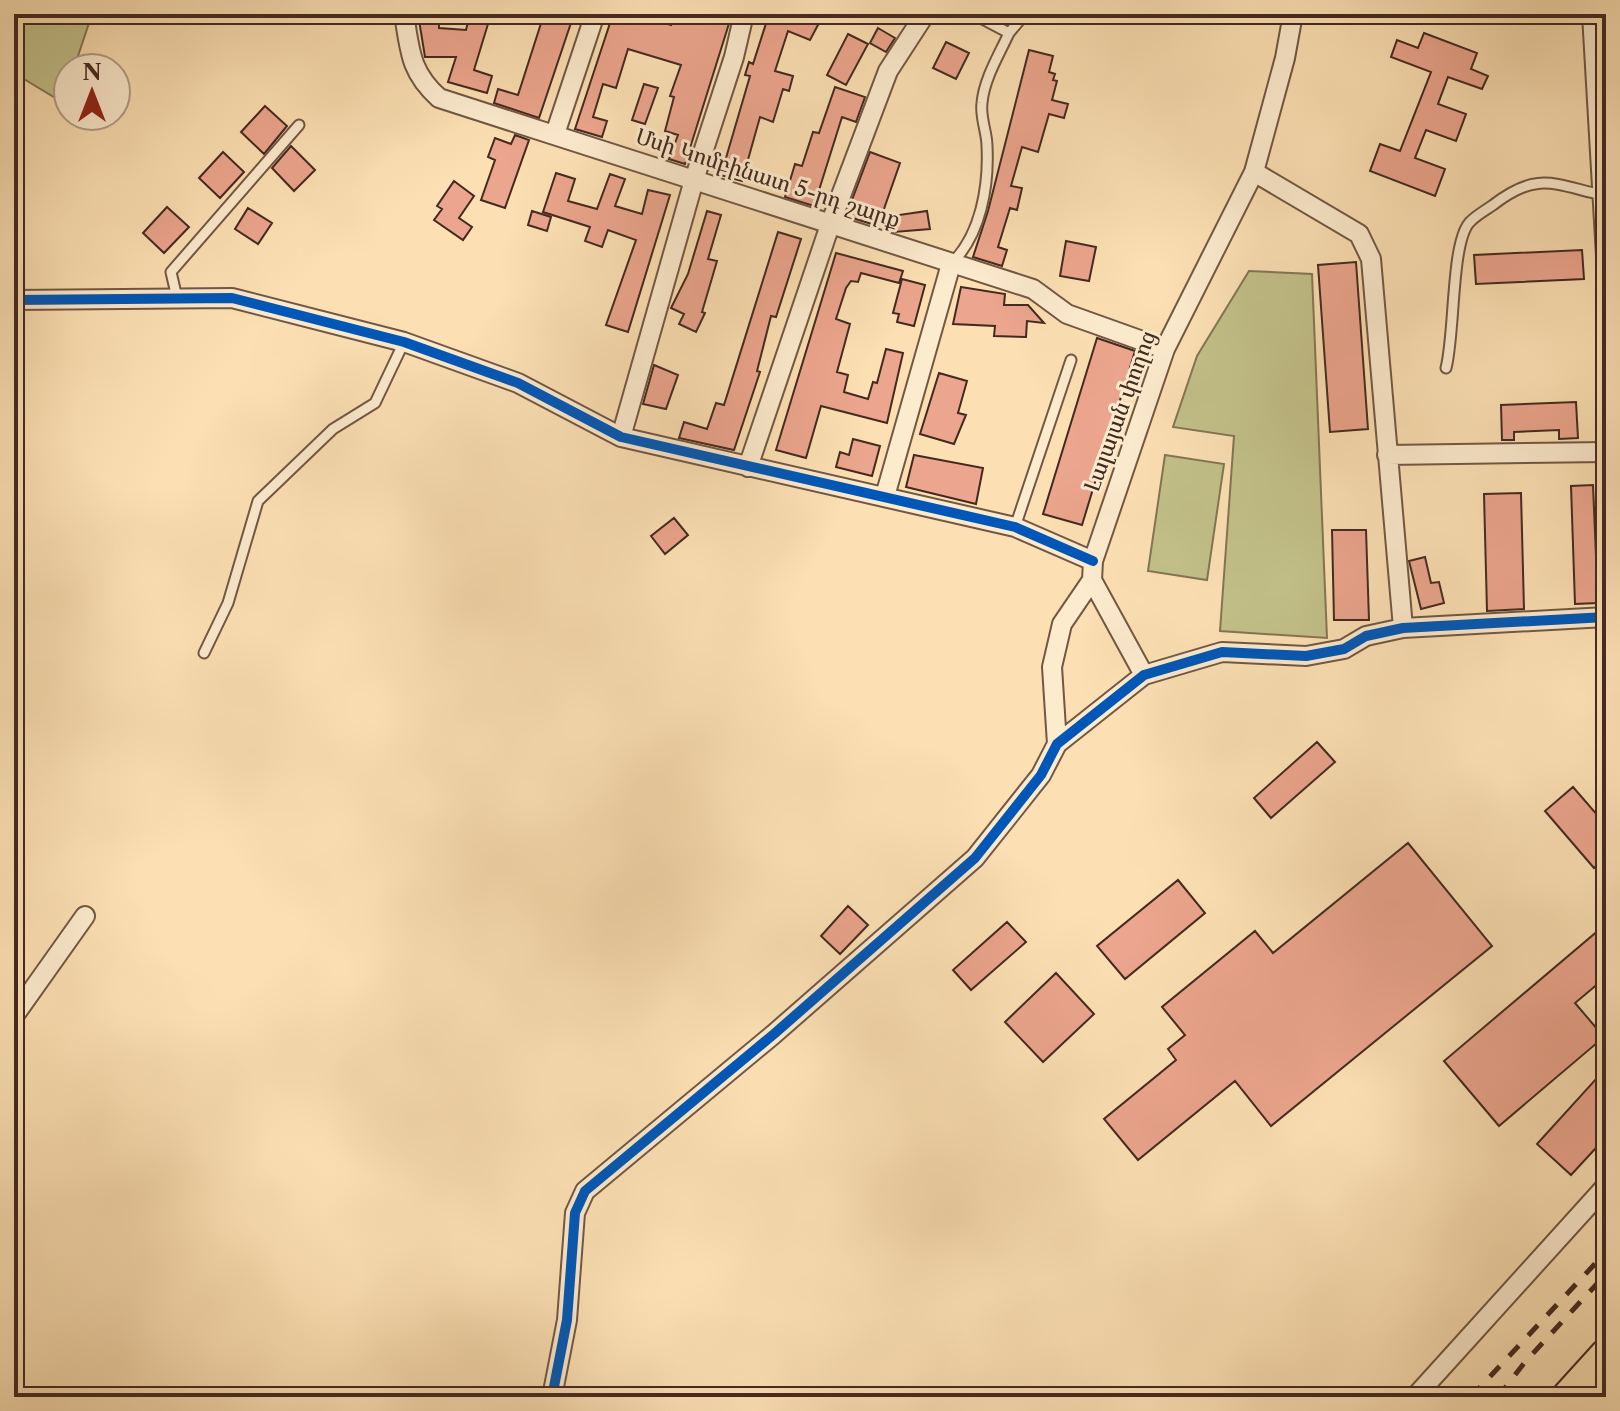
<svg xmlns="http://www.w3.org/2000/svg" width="1620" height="1411" viewBox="0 0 1620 1411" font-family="'Libre Caslon Text','Noto Serif Armenian',serif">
<rect width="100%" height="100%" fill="#fce0b4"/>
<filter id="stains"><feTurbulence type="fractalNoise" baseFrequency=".0025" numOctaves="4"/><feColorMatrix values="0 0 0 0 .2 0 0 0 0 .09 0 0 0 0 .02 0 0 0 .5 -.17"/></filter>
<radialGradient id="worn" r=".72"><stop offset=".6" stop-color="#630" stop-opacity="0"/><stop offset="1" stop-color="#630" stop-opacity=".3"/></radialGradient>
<path fill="#c3c18a" stroke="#847554" stroke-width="2" d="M14,14H92L74,68H68V85L62,102L14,73Z
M1249,271L1312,274L1327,638L1220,631L1234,436L1173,427L1197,356Z
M1165,455L1224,464L1207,580L1148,571Z"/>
<path fill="#eca58e" stroke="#44291f" stroke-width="2" d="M418,14H439V28L466,30L470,14H491L474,70L492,76L487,93L448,82L456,57H425Z
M544,14H574L539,118L494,103L498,89L518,95Z
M613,14H647L646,17L671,25L675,14H732L685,164L669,159L678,135L665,131L674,97L670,96L681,65L628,49L616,88L603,84L593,117L607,121L602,137L575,129Z
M769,14H813L819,23L810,40L788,31L775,71L793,76L789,91L783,89L773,122L760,117L742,181L721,175L750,76L745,75L749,62L753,64Z
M878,28L895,38L886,52L870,43Z
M1424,33L1477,53L1471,69L1488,76L1482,89L1448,77L1438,104L1466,114L1456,141L1426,130L1415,158L1445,169L1435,196L1370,171L1380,144L1400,151L1431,72L1391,57L1397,40L1418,48Z
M848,34L868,44L846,85L827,75Z
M946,42L969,53L956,79L933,68Z
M1029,50L1053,56L1049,72L1055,74L1053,80L1057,81L1052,100L1068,104L1064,118L1049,114L1038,152L1022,147L1011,186L1022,188L1017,210L1010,208L998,247L1007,250L1002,266L973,257L988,211Z
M644,84L658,88L645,124L632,120Z
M835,87L865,97L856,122L842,117L814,206L785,197L795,164L802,166L813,132L819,133Z
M265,106L287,126L264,154L241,132Z
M515,135L529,140L505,208L481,200L495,160L488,157L495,138L511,144Z
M291,146L315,170L294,191L272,168Z
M223,152L244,172L220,198L199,178Z
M870,152L900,163L878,226L846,216Z
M556,173L575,179L568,201L597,209L610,174L625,179L615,206L642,214L648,190L670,195L628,332L606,325L636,240L608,230L602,247L585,241L590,227L543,212Z
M454,181L474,196L459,218L472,227L463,240L434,220L442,209L437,206Z
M167,207L189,227L164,253L143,233Z
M248,208L272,223L258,244L235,229Z
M532,211L551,217L547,231L528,225Z
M707,211L721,215L708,259L717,261L702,312L705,313L696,332L679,324L684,314L671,308L688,274Z
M927,211L930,229L894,232L892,216Z
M778,232L801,239L776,317L771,316L757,371L760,372L734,450L679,438L684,422L707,429L716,403L724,405Z
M1066,241L1096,247L1089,281L1060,276Z
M1582,250L1584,279L1476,284L1474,255Z
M836,253L903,271L899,283L861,273L858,282L851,281L846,288L836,319L850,324L837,372L848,375L844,392L868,399L873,382L877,383L886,349L903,353L887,423L821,406L806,458L776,450Z
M1356,262L1368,429L1330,432L1318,265Z
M902,279L925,285L914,326L897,322L899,314L893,313Z
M961,287L1005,294L1004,305H1028L1044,323L1027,321L1026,337L994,336L995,326L953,324Z
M1097,338L1135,351L1082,525L1043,514Z
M654,365L678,375L666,409L643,404Z
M939,373L967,381L958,413L966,415L954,444L920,434Z
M1576,402L1578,438L1559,439V430L1514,432V440H1502L1501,405Z
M853,439L880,446L872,476L836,467L840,452L849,455Z
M914,455L983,468L976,504L906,487Z
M1593,485L1598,603L1575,604L1571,486Z
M1521,493L1524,609L1487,611L1484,494Z
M674,518L688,535L665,554L651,536Z
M1332,530H1366L1369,620H1334Z
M1425,557L1431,583L1439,582L1444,603L1421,609L1409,561Z
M1317,742L1335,762L1271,818L1254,798Z
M1573,787L1606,825V858L1594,868L1545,811Z
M1408,843L1492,946L1271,1126L1235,1081L1138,1160L1104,1119L1176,1060L1168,1049L1185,1035L1162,1007L1255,931L1273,953Z
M1178,880L1205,913L1125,979L1097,946Z
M848,906L868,925L840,954L821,936Z
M1007,922L1026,942L971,990L953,970Z
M1606,924V977L1575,1003L1604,1037L1499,1126L1444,1061Z
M1056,973L1094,1014L1043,1062L1005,1022Z
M1596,1079L1606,1087V1137L1571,1175L1537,1144Z"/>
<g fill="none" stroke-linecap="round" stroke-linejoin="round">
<g stroke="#725744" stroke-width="13">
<path id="service" d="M973,14L1009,33L1025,14
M1070,14L1084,18L1090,14
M952,263C981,234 989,186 987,146C987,132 980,118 982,103C984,79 999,55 1009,33
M177,298L171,272L299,125
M1446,368C1455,334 1451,245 1469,223C1475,216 1486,210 1493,205C1537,171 1553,184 1602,195
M1015,527L1071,360
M204,653L228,603L258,501L333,429L375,403L404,342"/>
</g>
<g stroke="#725744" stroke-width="22">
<path id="minor" d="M404,14C410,51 410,72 439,98L1033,289L1067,314L1165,349
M1592,14L1606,256
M555,134L595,14
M1254,172L1359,234L1371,259L1403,628
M14,300L232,298L404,342L518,383L621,437L1015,527L1093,561
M621,437L694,180L734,57L744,14
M1387,455L1606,452
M748,467L831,222L888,71L925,14
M885,496L951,264
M1144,675L1092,580L1093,561L1165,349L1254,172L1285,58L1293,14
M1057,744L1052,667L1062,624L1092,580
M14,1016L85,916
M552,1397L567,1320L575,1213L585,1191L774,1034L975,858L1041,775L1057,744L1144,675L1222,652L1306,656L1344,649L1366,636L1403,628L1606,617
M1415,1397L1606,1186"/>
</g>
<g stroke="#44291f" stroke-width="34">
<path id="trunk" d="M1567,1397L1606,1354"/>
</g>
<use href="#service" stroke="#fdebce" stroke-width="9"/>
<use href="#minor" stroke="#fdebce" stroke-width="18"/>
<use href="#trunk" stroke="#fce0b4" stroke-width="30"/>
<path stroke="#44291f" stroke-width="5" stroke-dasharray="14 14" stroke-linecap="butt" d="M1471,1397L1606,1252
M1498,1397L1525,1362L1606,1274"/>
<g stroke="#fdebce" stroke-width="15">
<path id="cycleway" d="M14,300L232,298L404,342L518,383L621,437L1015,527L1093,561
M552,1397L567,1320L575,1213L585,1191L774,1034L975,858L1041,775L1057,744L1144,675L1222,652L1306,656L1344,649L1366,636L1403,628L1606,617"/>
</g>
<use href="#cycleway" stroke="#0057b8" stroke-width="10"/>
</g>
<g text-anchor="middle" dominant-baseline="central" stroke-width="6" stroke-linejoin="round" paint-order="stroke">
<g font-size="22" fill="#44291f" stroke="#fdebce">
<text transform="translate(768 178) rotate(18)">Մսի Կոմբինատ 5-րդ շարք</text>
<text transform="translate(1120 411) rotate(-70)">Լալայան փողոց</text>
</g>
</g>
<rect width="1620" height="1411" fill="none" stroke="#fce0b4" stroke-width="48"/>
<rect x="16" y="16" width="1588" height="1379" fill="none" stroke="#44291f" stroke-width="4"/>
<rect x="24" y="24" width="1572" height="1363" fill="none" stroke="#44291f" stroke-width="2"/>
<g transform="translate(92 92)"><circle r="38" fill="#fdebce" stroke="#b39d88" stroke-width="2"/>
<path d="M0-6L14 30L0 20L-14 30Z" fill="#8f2418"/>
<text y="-12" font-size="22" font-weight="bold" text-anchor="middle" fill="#44291f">N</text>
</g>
<rect width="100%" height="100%" filter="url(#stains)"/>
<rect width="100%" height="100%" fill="url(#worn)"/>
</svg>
